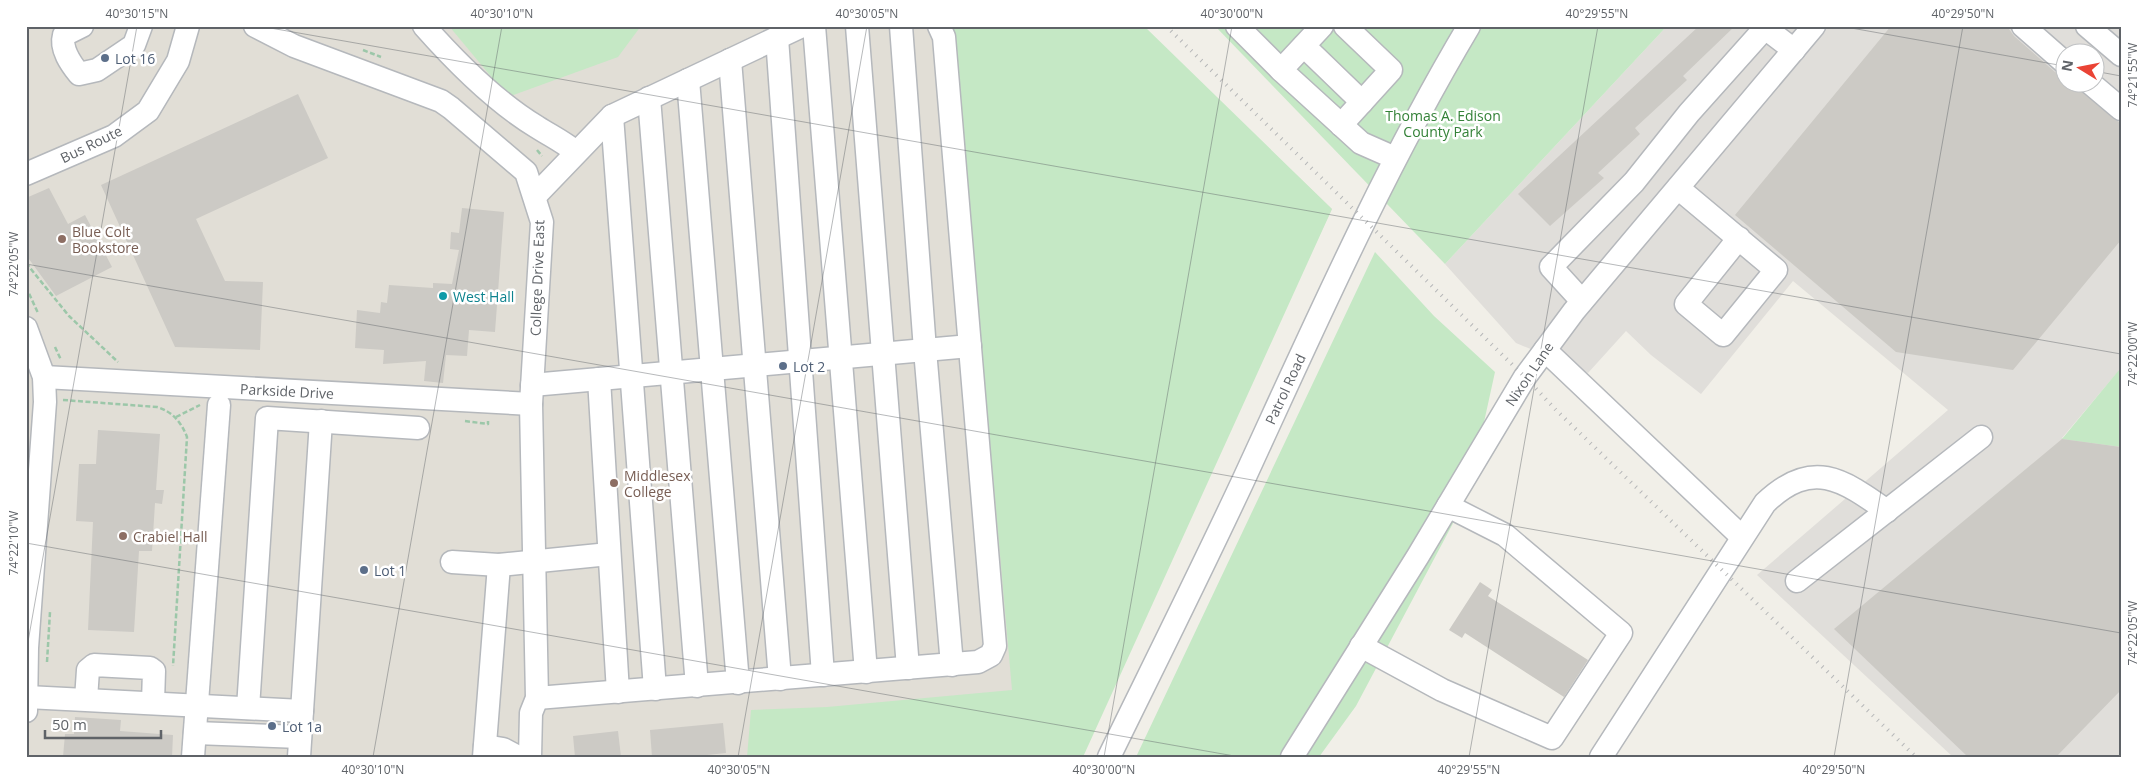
<svg xmlns="http://www.w3.org/2000/svg" width="2147" height="783" font-family="'Open Sans',sans-serif">
	<rect width="100%" height="100%" fill="#f1efe8"/>
	<path fill="#e0deda" fill-rule="evenodd" d="M1667,26H2121V368L2062,438L2121,447V757H1953L1757,575L1948,410L1793,281L1701,394L1651,355L1626,331L1588,373L1516,343L1445,264ZM2064,52H2094V82H2064Z"/>
	<path fill="#e1ded6" d="M26,26H1141L1332,209L1072,757H26Z"/>
	<g fill="#c5e8c5">
		<path d="M449,26H641L618,57L508,97Z"/>
		<path d="M953,26H1144L1332,209L1083,757H747L751,710L827,707L1012,690Z"/>
		<path d="M1215,26H1667L1445,264Z"/>
		<path d="M1375,252L1434,316L1495,372L1468,495L1356,706L1319,757H1136Z"/>
		<path d="M2121,368V447L2062,439L2119,370Z"/>
	</g>
	<g fill="#cccac5">
		<path d="M1699,26H1735L1683,76L1687,80L1635,128L1640,134L1598,173L1604,178L1550,226L1518,194Z"/>
		<path d="M1891,26H2007L2014,36L2055,72L2064,76V82H2072L2121,124V240L2013,370L1896,352L1735,215Z"/>
		<path d="M298,94L328,158L196,219L225,281L263,282L260,350L175,347L101,185Z"/>
		<path d="M49,188L68,224L85,215L112,267L56,296L26,255V198Z"/>
		<path d="M462,208L504,212L495,332L469,330L467,356L446,355L443,383L424,381L426,361L383,364L384,350L355,348L357,310L380,313L381,302L387,303L389,285L433,288V283L452,284L459,250L450,249L451,232L459,233Z"/>
		<path d="M98,430L160,434L156,490H164L162,504L155,503L152,551H139L134,632L88,630L93,522L76,521L79,464H96Z"/>
		<path d="M2062,439L2121,447V690L2056,757H1968L1834,629Z"/>
		<path d="M1480,582L1492,590L1488,596L1588,660L1564,697L1465,633L1462,638L1449,630Z"/>
		<path d="M75,717L121,720L120,731L173,735L172,757H63L65,734H74Z"/>
		<path d="M723,723L726,753L688,757H652L650,730Z"/>
		<path d="M618,731L621,757H575L573,736Z"/>
	</g>
	<g fill="none" stroke-linecap="round" stroke-linejoin="round">
		<defs>
			<g id="minor">
				<path d="M82,26L64,35C60,49 71,64 79,74L97,70L134,45L141,26"/>
				<path d="M255,26L294,46L441,101L451,108L526,172L542,222L531,404L537,698L531,713L530,757"/>
				<path d="M424,26C455,61 497,103 537,127C551,136 562,141 576,152"/>
				<path d="M814,26L866,672"/>
				<path d="M857,26L908,668"/>
				<path d="M901,26L925,350L952,665"/>
				<path d="M1237,26L1281,70"/>
				<path d="M1322,26L1281,70L1361,143L1395,158"/>
				<path d="M2023,26L2064,62"/>
				<path d="M2087,26L2121,55"/>
				<path d="M777,38L823,675"/>
				<path d="M1304,46L1362,102"/>
				<path d="M730,60L780,679"/>
				<path d="M688,80L738,683"/>
				<path d="M2089,82L2121,109"/>
				<path d="M649,98L697,686"/>
				<path d="M612,116L655,689"/>
				<path d="M1341,125L1391,70L1345,26"/>
				<path d="M26,174L114,136L148,111L178,61L188,26"/>
				<path d="M1678,188L1776,270L1723,335L1686,304L1739,238"/>
				<path d="M535,196L612,116L802,26"/>
				<path d="M1582,301L1551,267L1634,182L1689,113L1765,28L1794,50"/>
				<path d="M26,328L44,377L45,402L27,648L26,711"/>
				<path d="M1545,350L1742,537"/>
				<path d="M44,377L531,404"/>
				<path d="M599,379L618,692"/>
				<path d="M532,385L970,346"/>
				<path d="M452,562L499,565L609,554"/>
				<path d="M1797,581L1981,437"/>
				<path d="M1361,646L1442,690L1552,738L1621,633L1505,535L1448,506"/>
				<path d="M27,697L302,711"/>
				<path d="M537,698L978,662L991,655L995,646L944,37L939,26"/>
				<path d="M86,699L88,670L94,665L150,668L154,671L153,702"/>
				<path d="M248,708L267,418L418,428"/>
				<path d="M195,733L300,737"/>
				<path d="M485,746L503,749L518,757"/>
				<path d="M193,757L219,405"/>
				<path d="M299,757L321,421"/>
				<path d="M484,757L499,565"/>
				<path d="M1109,757C1154,665 1200,573 1243,481C1314,327 1382,172 1469,26"/>
				<path d="M1292,757L1418,556L1525,377L1574,311L1814,26"/>
				<path d="M1601,757L1765,503C1812,458 1842,479 1887,511"/>
			</g>
		</defs>
		<use href="#minor" stroke="#b5b8bc" stroke-width="25"/>
		<g stroke="#9cc7a9" stroke-width="2.5" stroke-dasharray="5 2.5" stroke-linecap="butt">
			<path d="M363,50L381,57"/>
			<path d="M537,150L542,156"/>
			<path d="M26,263L69,316L118,362"/>
			<path d="M26,287L38,313"/>
			<path d="M55,347L61,360"/>
			<path d="M63,400L157,407C173,412 181,422 187,437L173,666"/>
			<path d="M176,417L200,405"/>
			<path d="M465,421L488,424V421"/>
			<path d="M47,662L50,612"/>
		</g>
		<use href="#minor" stroke="#fff" stroke-width="22"/>
		<path stroke="#b6b7b8" stroke-width="4" stroke-dasharray="1 6" stroke-linecap="butt" d="M1166,26L1525,377L1556,410L1916,757"/>
	</g>
	<path fill="none" stroke="#5f6368" stroke-width="1" stroke-opacity="0.45" d="M259,26L2121,354M1840,26L2064,66M2094,71L2121,76M26,264L2121,633M26,543L1240,757M26,653L137,26M373,757L502,26M738,757L867,26M1104,757L1232,26M1469,757L1598,26M1834,757L1963,26"/>
	<g fill="#5c6f8a" stroke="#fff" stroke-width="2">
		<circle cx="105" cy="58" r="5"/>
		<circle cx="783" cy="366" r="5"/>
		<circle cx="364" cy="570" r="5"/>
		<circle cx="272" cy="726" r="5"/>
	</g>
	<g fill="#8d6e63" stroke="#fff" stroke-width="2">
		<circle cx="62" cy="239" r="5"/>
		<circle cx="614" cy="483" r="5"/>
		<circle cx="123" cy="536" r="5"/>
	</g>
	<circle fill="#0f9aa8" stroke="#fff" stroke-width="2" cx="443" cy="296" r="5"/>
	<g text-anchor="middle" dominant-baseline="central" stroke-width="5" stroke-linejoin="round" paint-order="stroke">
		<g font-size="14" fill="#4e5e75" stroke="#fff" text-anchor="start">
			<text x="115" y="58">Lot 16</text>
			<text x="793" y="366">Lot 2</text>
			<text x="374" y="570">Lot 1</text>
			<text x="282" y="726">Lot 1a</text>
		</g>
		<g font-size="14" fill="#348238" stroke="#fff">
			<text x="1443" y="115">Thomas A. Edison<tspan x="1443" dy="16">County Park</tspan></text>
		</g>
		<g font-size="14" fill="#5f6368" stroke="#fff">
			<text transform="translate(91 144) rotate(-26)">Bus Route</text>
			<text transform="translate(537 278) rotate(-88)">College Drive East</text>
			<text transform="translate(1529 374) rotate(-56)">Nixon Lane</text>
			<text transform="translate(1285 389) rotate(-65)">Patrol Road</text>
			<text transform="translate(287 391) rotate(3)">Parkside Drive</text>
		</g>
		<g font-size="14" fill="#785e54" stroke="#fff" text-anchor="start">
			<text x="72" y="231">Blue Colt<tspan x="72" dy="16">Bookstore</tspan></text>
			<text x="624" y="475">Middlesex<tspan x="624" dy="16">College</tspan></text>
			<text x="133" y="536">Crabiel Hall</text>
		</g>
		<g font-size="14" fill="#0d838f" stroke="#fff" text-anchor="start">
			<text x="453" y="296">West Hall</text>
		</g>
	</g>
	<rect width="2147" height="783" fill="none" stroke="#ffffff" stroke-width="55"/>
	<g transform="translate(2080 68) rotate(280)"><circle r="24" fill="#ffffff" stroke="#bfc1c3"/>
	<path d="M0-4L9 19L0 12L-9 19Z" fill="#ea4335"/>
	<text y="-8" font-size="14" font-weight="bold" text-anchor="middle" fill="#5f6368">N</text>
	</g>
	<path d="M45 730v8h116v-8" fill="none" stroke="#5f6368" stroke-width="2.5"/>
	<text x="52" y="730" font-size="15" fill="#5f6368" stroke="#ffffff" stroke-width="4" paint-order="stroke">50 m</text>
	<rect x="28" y="28" width="2092" height="728" fill="none" stroke="#5f6368" stroke-width="2"/>
	<g font-size="12" text-anchor="middle" fill="#5f6368">
		<text x="137" y="18">40°30'15"N</text>
		<text x="502" y="18">40°30'10"N</text>
		<text x="867" y="18">40°30'05"N</text>
		<text x="1232" y="18">40°30'00"N</text>
		<text x="1597" y="18">40°29'55"N</text>
		<text x="1963" y="18">40°29'50"N</text>
		<text transform="translate(2133 75) rotate(-90)" y="4">74°21'55"W</text>
		<text transform="translate(14 264) rotate(-90)" y="4">74°22'05"W</text>
		<text transform="translate(2133 354) rotate(-90)" y="4">74°22'00"W</text>
		<text transform="translate(14 543) rotate(-90)" y="4">74°22'10"W</text>
		<text transform="translate(2133 633) rotate(-90)" y="4">74°22'05"W</text>
		<text x="373" y="774">40°30'10"N</text>
		<text x="739" y="774">40°30'05"N</text>
		<text x="1104" y="774">40°30'00"N</text>
		<text x="1469" y="774">40°29'55"N</text>
		<text x="1834" y="774">40°29'50"N</text>
	</g>
</svg>
